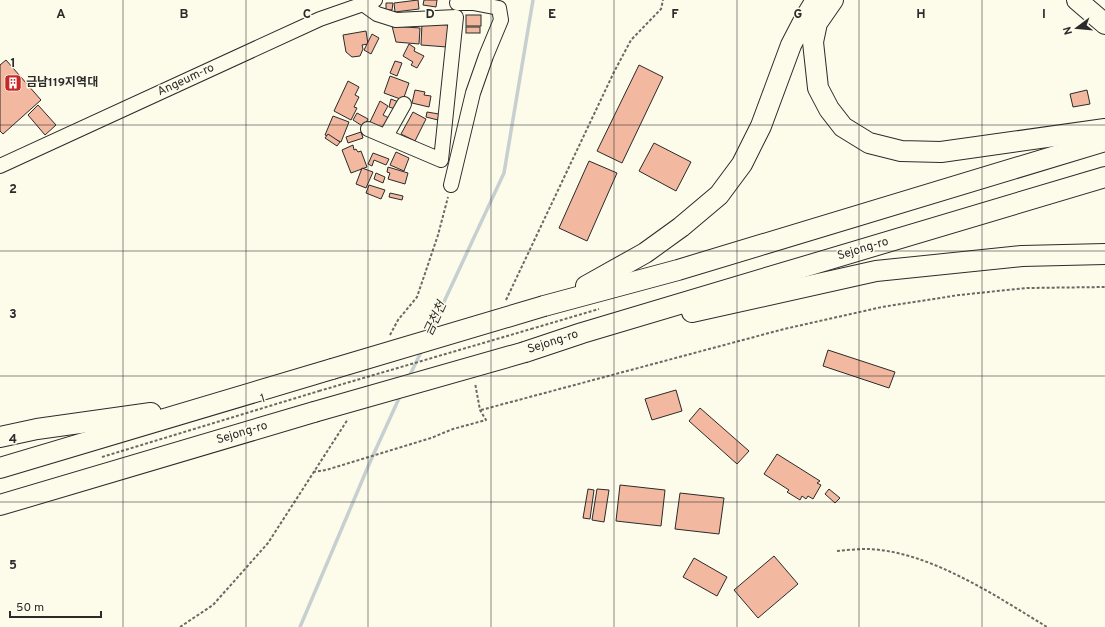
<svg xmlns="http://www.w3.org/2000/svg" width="1105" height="627" font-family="Overpass,'Noto Sans KR',sans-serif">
	<rect width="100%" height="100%" fill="#fdfbea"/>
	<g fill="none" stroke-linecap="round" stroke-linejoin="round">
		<g stroke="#c7d0d0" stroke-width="3.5">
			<path d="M430,332L504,173L533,0"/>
			<path d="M409,377L422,350"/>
			<path d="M300,627L370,462L401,394"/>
		</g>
	</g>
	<g fill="#f2b8a0" stroke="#2b2b2b">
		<path d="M418,0L419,9L395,12L394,3Z"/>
		<path d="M424,0H437L436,7L423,5Z"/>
		<path d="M386,3H393L392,10H386Z"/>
		<rect x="466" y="15" width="15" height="11"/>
		<path d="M422,23L448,25L447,47L421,45Z"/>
		<path d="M392,26L420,28L419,44L396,42Z"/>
		<rect x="466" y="27" width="14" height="6"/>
		<path d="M366,31L368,44L362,45L363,49L360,56L352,57L346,52L343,35Z"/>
		<path d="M372,34L379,38L371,54L364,50Z"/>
		<path d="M409,44L415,48L414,51L424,56L417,68L411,65L413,62L403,56Z"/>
		<path d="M6,60L41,100L3,134L0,131V65Z"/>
		<path d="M395,61L402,63L397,76L390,73Z"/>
		<path d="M639,65L663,77L622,163L597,151Z"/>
		<path d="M390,76L409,83L403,100L384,93Z"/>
		<path d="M348,81L359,87L355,95L359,97L354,107L357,108L351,120L334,111Z"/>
		<path d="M415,90L425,92L424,95L431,96L429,107L412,103Z"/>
		<path d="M1087,90L1090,104L1073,107L1070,94Z"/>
		<path d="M391,99L401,103L399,110L389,107Z"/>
		<path d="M380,101L388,106L383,115L393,120L387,131L370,122Z"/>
		<path d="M38,105L56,125L45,135L28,115Z"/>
		<path d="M413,112L426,119L415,141L401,134Z"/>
		<path d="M427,112L439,114L438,120L426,117Z"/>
		<path d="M357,113L368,119L364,127L353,120Z"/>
		<path d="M333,116L349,122L341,142L325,135Z"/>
		<path d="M361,132L363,138L348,143L346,137Z"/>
		<path d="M328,134L340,142L337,146L325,138Z"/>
		<path d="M654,143L691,162L676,191L639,171Z"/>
		<path d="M353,145L354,150L356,149L358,152L361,151L367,167L351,173L342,150Z"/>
		<path d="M396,152L409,158L404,171L390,165Z"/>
		<path d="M373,153L389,159L386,165L374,160L372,166L368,164Z"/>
		<path d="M589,161L617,173L587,241L559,228Z"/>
		<path d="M388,167L408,173L405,184L388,179L390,173L387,172Z"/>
		<path d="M362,168L373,172L366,188L356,184Z"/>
		<path d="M376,173L385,177L383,183L374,179Z"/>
		<path d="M369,185L385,190L381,199L366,193Z"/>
		<path d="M390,193L403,196L402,200L389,197Z"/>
		<path d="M828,350L895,372L889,388L823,366Z"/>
		<path d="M676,390L682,411L652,420L645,399Z"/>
		<path d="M700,408L749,451L737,464L689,421Z"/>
		<path d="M777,454L820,481L817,483L821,485L813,499L808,496L806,499L802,496L800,500L787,492L789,490L764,474Z"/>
		<path d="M620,485L665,490L661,526L616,521Z"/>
		<path d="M588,489L594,490L590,519L583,518Z"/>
		<path d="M597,489L609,490L604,522L592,520Z"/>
		<path d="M829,489L840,498L835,503L825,494Z"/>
		<path d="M680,493L724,498L719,534L675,529Z"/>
		<path d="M774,556L798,584L758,618L734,590Z"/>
		<path d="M694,558L727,577L717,596L683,577Z"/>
	</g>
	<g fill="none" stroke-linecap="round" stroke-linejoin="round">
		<defs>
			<g id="minor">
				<path d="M363,4L377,14L396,20L456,17L441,160L368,129"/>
				<path d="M386,136L404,104"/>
				<path d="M0,166L320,19L375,0"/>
				<path d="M451,185L473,93L486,56L501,20L499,8L473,3H457"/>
			</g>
			<g id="highway">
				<path d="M833,0L817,23L813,42L818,88L829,109L843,127L869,143L901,151L941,152L1105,129"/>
				<path d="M1077,0L1105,24"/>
				<path d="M586,286L645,253L681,227L719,195L742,164L761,126L791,45L805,18L816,0"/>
				<path d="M544,306L678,270L1105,141"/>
				<path d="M692,312L876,271L1022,256L1105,254"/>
				<path d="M525,352L582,333L1105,177"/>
				<path d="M0,437L37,429L151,413"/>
				<path d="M0,468L332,369"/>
				<path d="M0,505L314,412"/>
			</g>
		</defs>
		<use href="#minor" stroke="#2b2b2b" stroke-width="16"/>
		<use href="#highway" stroke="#2b2b2b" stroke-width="22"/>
		<g stroke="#6a6964" stroke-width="2" stroke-dasharray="3 2" stroke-linecap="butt">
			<path d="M506,300L614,72L631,40L661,9L663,0"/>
			<path d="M531,329L599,309"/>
			<path d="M390,335L398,320L417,297L438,235L448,197"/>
			<path d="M481,410L784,329L882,307L959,295L1027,288L1105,287"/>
			<path d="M102,457L319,391"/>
			<path d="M313,472L326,470L431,438L453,429L486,420L480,410L475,383"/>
			<path d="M837,551C847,550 858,549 868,549C929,551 996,596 1047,627"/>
			<path d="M180,627L213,605L268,543L348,419"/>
		</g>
		<use href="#minor" stroke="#fdfbea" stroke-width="14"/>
		<use href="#highway" stroke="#fdfbea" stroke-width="20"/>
		<defs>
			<g id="highway-bridge">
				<path d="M332,369L544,306"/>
				<path d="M314,412L525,352"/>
			</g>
		</defs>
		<use href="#highway-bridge" stroke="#2b2b2b" stroke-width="22" stroke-linecap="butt"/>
		<path stroke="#6a6964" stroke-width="2" stroke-dasharray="3 2" stroke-linecap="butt" d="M319,391L531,329"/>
		<use href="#highway-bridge" stroke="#fdfbea" stroke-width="20"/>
	</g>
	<path fill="none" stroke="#2b2b2b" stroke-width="1" stroke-opacity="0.55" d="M123,0V627M246,0V627M368,0V627M491,0V627M614,0V627M737,0V627M859,0V627M982,0V627M0,125H1105M0,251H1105M0,376H1105M0,502H1105"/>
	<defs>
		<symbol id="building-square" viewBox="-11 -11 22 22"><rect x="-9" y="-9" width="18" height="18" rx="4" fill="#c62828" stroke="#fdfbea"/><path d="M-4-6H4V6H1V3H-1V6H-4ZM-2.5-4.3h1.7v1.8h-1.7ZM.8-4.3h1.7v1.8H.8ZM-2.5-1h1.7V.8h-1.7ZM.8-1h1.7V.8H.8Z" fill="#fff"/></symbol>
	</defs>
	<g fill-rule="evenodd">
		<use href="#building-square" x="3" y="73" width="20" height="20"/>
	</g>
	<g text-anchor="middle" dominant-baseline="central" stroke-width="3" stroke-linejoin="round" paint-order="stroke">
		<g font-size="12" fill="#2b2b2b" stroke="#fdfbea">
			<text transform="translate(186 80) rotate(-25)">Angeum-ro</text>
			<text transform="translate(863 249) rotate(-17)">Sejong-ro</text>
			<text transform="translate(553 342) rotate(-18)">Sejong-ro</text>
			<text transform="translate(263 399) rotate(-17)">1</text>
			<text transform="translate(242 433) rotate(-17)">Sejong-ro</text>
		</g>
		<g font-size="12" font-weight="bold" fill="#2b2b2b" stroke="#fdfbea" text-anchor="start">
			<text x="26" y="83">금남119지역대</text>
		</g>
		<g font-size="13" font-style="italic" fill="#2b2b2b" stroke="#fdfbea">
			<text transform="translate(436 319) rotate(-65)">금천천</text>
		</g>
	</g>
	<g font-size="13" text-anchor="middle" font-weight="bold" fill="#2b2b2b" stroke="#fdfbea" stroke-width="3" stroke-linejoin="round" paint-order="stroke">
		<text x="61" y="18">A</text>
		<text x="184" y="18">B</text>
		<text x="307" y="18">C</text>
		<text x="430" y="18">D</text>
		<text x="552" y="18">E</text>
		<text x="675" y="18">F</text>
		<text x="798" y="18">G</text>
		<text x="921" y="18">H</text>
		<text x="1044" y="18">I</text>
		<text x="13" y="67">1</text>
		<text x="13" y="193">2</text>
		<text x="13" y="318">3</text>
		<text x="13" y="443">4</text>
		<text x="13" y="569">5</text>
	</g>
	<g transform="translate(1077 28) rotate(254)" stroke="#fdfbea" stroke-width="3" paint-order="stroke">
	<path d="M0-3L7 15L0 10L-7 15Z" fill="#2b2b2b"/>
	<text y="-6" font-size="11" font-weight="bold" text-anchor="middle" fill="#2b2b2b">N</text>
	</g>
	<path d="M10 611v6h91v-6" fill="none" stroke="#2b2b2b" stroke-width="2"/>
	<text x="16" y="611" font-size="12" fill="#2b2b2b" stroke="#fdfbea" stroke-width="3" paint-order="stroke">50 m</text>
</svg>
